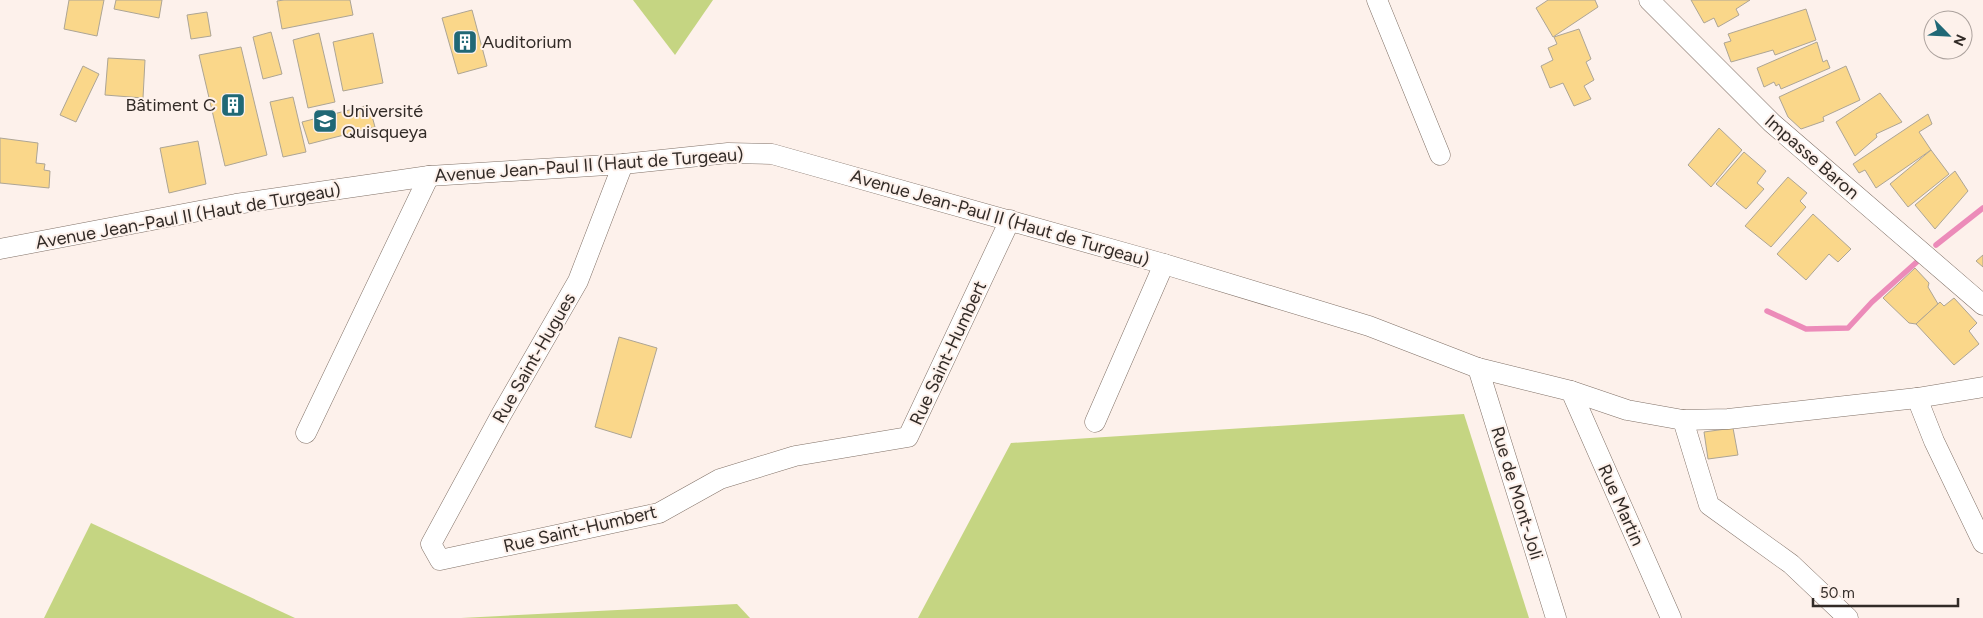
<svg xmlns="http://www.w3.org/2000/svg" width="1983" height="618" font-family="Figtree,sans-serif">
	<rect width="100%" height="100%" fill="#fdf1eb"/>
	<g fill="#c5d582">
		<path d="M633,0H713L675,55Z"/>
		<path d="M1464,414L1529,618H918L1011,443Z"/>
		<path d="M91,523L295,618H44Z"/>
		<path d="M737,604L750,618H461Z"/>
	</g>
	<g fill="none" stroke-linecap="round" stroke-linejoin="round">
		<g stroke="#ec8bb9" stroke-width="5.5">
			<path d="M1936,245L1983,208"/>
			<path d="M1767,311L1806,329L1848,328L1872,302L1919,260"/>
		</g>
	</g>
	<g fill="#fad78a" stroke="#ada595">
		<path d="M69,0H104L97,36L64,29Z"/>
		<path d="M116,0H162L159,18L114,9Z"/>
		<path d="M284,0H350L353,15L282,29L277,1Z"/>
		<path d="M1548,0H1595L1598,7L1553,37L1536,8Z"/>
		<path d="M1691,0H1750L1736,9L1739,15L1718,27L1714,18L1704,23Z"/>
		<path d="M1806,9L1816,40L1775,55L1773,50L1731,62L1724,43L1731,41L1728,34Z"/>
		<path d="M472,10L487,66L458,74L442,18Z"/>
		<path d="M207,12L211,36L191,39L187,15Z"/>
		<path d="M1579,29L1591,59L1586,62L1594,80L1584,86L1591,99L1574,106L1563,83L1550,88L1541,66L1553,60L1548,48L1557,44L1554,37Z"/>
		<path d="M271,32L282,74L263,79L253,37Z"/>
		<path d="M319,33L335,102L308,108L293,40Z"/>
		<path d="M373,33L383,83L343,91L333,42Z"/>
		<path d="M1817,42L1823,62L1827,60L1830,68L1781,89L1779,84L1776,86L1774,82L1764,87L1757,68Z"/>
		<path d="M241,47L267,155L225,166L199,55Z"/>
		<path d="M108,58L145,60L143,98L105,95Z"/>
		<path d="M83,66L99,74L76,122L60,115Z"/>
		<path d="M1846,66L1860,100L1823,117L1824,121L1801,129L1788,117L1779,97Z"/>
		<path d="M1880,93L1902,122L1876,134L1877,137L1855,156L1836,122Z"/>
		<path d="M293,97L306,152L283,157L270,102Z"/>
		<path d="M369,105L375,127L309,144L302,122Z"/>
		<path d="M1928,114L1932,124L1919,132L1931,150L1876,188L1865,170L1859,173L1853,164Z"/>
		<path d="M1719,128L1742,150L1711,187L1688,165Z"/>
		<path d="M0,138L38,143L36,163L45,164L44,170L50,171L49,188L0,183Z"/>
		<path d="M198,141L206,184L169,193L160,148Z"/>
		<path d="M1931,150L1949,174L1908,207L1890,184Z"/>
		<path d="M1744,152L1766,171L1757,183L1764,189L1746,209L1716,184Z"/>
		<path d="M1955,171L1968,191L1935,229L1915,205Z"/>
		<path d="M1788,177L1807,193L1800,201L1806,207L1771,247L1745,226Z"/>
		<path d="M1813,214L1851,249L1838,262L1829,254L1806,280L1777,254Z"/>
		<path d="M1983,255V267L1976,261Z"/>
		<path d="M1915,268L1929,283L1928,287L1938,304L1916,324L1909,323L1883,298Z"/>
		<path d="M1954,298L1977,323L1969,331L1979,344L1954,365L1916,324L1940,302L1944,306Z"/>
		<path d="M619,337L657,348L631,438L595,427Z"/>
		<path d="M1733,428L1738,455L1708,459L1704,432Z"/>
	</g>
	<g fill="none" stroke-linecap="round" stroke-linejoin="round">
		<defs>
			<g id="street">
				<path d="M1377,0L1440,155"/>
				<path d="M1649,0L1772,123L1983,305"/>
				<path d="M623,164L578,281L501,415L431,544L440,560L659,513L720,479L795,456L908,437L1010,220"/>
				<path d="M0,249L236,204L429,176L623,164L728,153L772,154L1164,264L1369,326L1478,368L1571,391L1627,410L1683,420L1728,419L1917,398L1983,387"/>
				<path d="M1478,368L1556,618"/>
				<path d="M1571,391L1671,618"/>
				<path d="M1917,398L1934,441L1983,543"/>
				<path d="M1683,420L1709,505L1791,564L1848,618"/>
				<path d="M1095,422L1164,264"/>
				<path d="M306,433L429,176"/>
			</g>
		</defs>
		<use href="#street" stroke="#817167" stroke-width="21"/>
		<use href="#street" stroke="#fff" stroke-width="20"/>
	</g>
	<defs>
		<symbol id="building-square" viewBox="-11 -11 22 22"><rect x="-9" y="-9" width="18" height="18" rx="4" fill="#206876" stroke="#fdf1eb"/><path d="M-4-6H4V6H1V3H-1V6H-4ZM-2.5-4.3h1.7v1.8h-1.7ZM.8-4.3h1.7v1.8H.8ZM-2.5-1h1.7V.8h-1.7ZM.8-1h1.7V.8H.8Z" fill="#fff"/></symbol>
		<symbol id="university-square" viewBox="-11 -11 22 22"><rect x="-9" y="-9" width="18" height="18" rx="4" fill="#206876" stroke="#fdf1eb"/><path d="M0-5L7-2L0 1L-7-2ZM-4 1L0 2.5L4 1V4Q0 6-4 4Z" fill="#fff"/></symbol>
	</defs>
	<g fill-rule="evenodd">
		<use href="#building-square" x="451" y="28" width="28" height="28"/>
		<use href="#building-square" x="219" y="91" width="28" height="28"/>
		<use href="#university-square" x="311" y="107" width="28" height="28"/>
	</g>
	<g text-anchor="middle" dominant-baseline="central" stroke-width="4" stroke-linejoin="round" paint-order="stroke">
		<g font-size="18" fill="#322b27" stroke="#fdf1eb" text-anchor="start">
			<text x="482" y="42">Auditorium</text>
			<text x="216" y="105" text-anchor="end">Bâtiment C</text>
			<text x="342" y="111">Université<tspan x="342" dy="21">Quisqueya</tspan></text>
		</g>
		<g font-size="18" fill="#322b27" stroke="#fdf1eb">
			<text transform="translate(1812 157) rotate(41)">Impasse Baron</text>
			<text transform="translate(589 165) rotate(-4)">Avenue Jean-Paul II (Haut de Turgeau)</text>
			<text transform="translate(188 216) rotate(-10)">Avenue Jean-Paul II (Haut de Turgeau)</text>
			<text transform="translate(1000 218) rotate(16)">Avenue Jean-Paul II (Haut de Turgeau)</text>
			<text transform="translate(948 353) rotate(-65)">Rue Saint-Humbert</text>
			<text transform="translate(534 358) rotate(-60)">Rue Saint-Hugues</text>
			<text transform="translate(1517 493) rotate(73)">Rue de Mont-Joli</text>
			<text transform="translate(1621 505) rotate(66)">Rue Martin</text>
			<text transform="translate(580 529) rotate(-13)">Rue Saint-Humbert</text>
		</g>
	</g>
	<g transform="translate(1948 35) rotate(114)"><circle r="24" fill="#fdf1eb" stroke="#aca29d"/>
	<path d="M0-4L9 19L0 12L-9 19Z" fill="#206876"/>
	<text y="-8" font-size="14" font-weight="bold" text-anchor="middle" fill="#322b27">N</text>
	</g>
	<path d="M1813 598v8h145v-8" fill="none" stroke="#322b27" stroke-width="2.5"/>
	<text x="1820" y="598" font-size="15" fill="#322b27" stroke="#fdf1eb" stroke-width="4" paint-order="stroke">50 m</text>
</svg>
